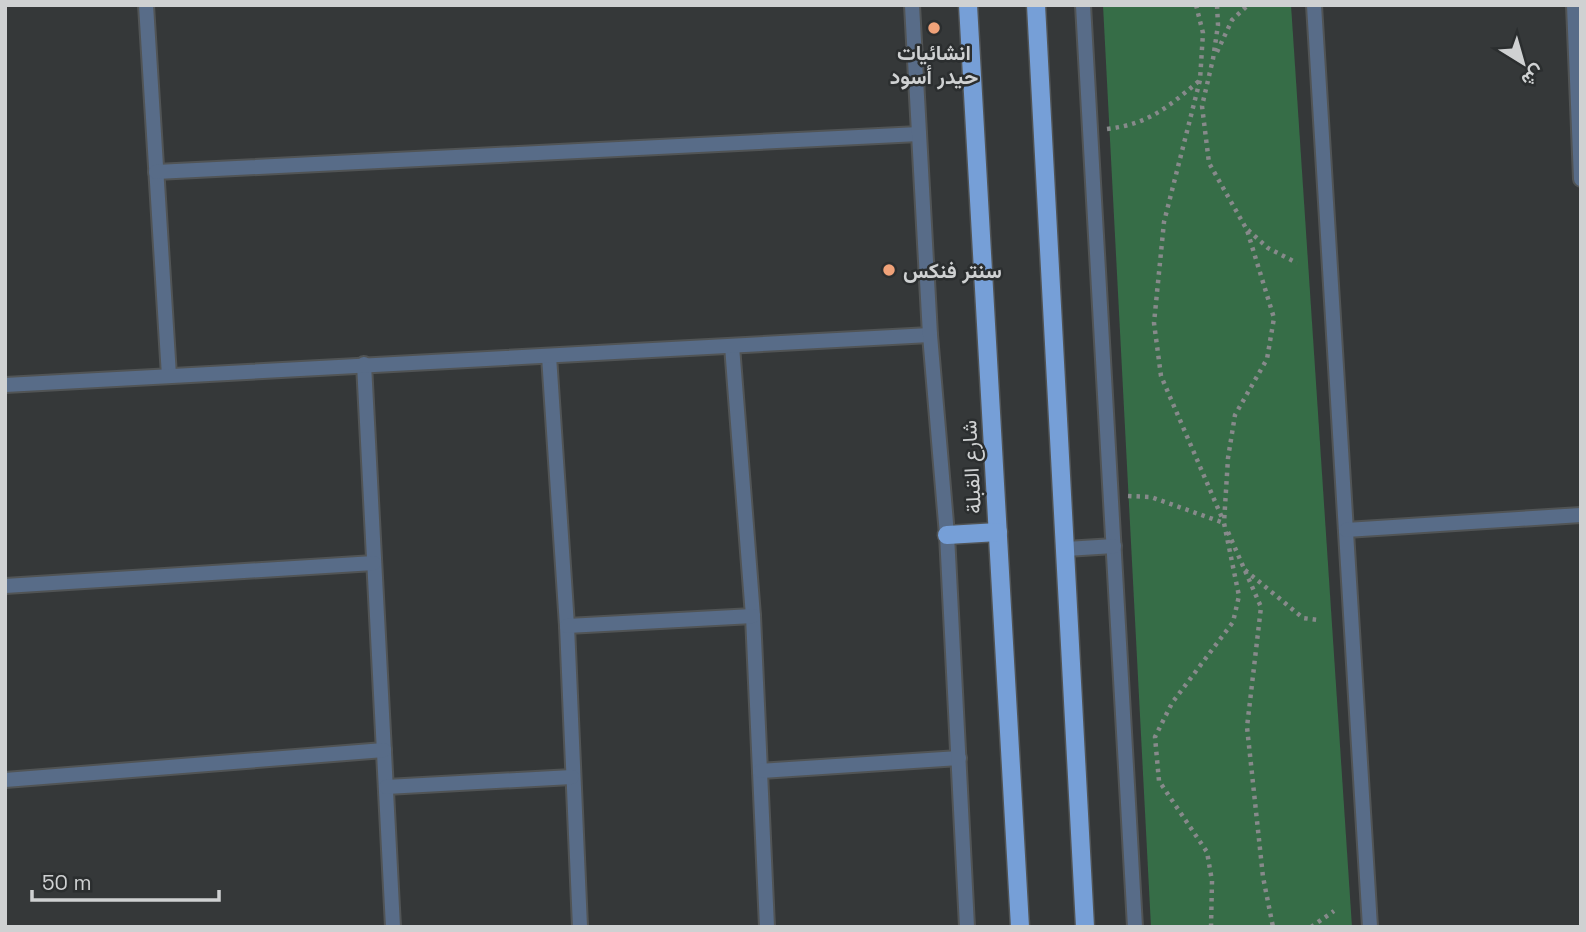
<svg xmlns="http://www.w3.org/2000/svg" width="1586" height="932" font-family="'Space Grotesk',Vazirmatn,sans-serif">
	<rect width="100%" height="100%" fill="#353839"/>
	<path fill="#366d47" d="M1103,5H1291L1352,927H1151Z"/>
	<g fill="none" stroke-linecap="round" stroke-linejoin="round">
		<defs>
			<g id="minor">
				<path d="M146,5L169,376"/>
				<path d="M1314,5L1370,927"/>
				<path d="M1574,5L1581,179"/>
				<path d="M156,172L919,134"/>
				<path d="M732,346L753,616L767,927"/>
				<path d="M549,356L567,626L580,927"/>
				<path d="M364,364L393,927"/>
				<path d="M5,385L930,335"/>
				<path d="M1346,530L1581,515"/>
				<path d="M5,586L374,563"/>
				<path d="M567,626L753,616"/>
				<path d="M760,771L959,758"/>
				<path d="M5,780L384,750"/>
				<path d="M386,787L572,777"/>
			</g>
			<g id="tertiary">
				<path d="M912,5L930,335L947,535L967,927"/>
				<path d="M1083,5L1135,927"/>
				<path d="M1066,549L1114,546"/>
			</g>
			<g id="primary">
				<path d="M968,5L1020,927"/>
				<path d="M1036,5L1085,927"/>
				<path d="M947,535L998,532"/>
			</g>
		</defs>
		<use href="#minor" stroke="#515455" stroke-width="18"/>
		<use href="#tertiary" stroke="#515455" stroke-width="18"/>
		<use href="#primary" stroke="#515455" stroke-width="21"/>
		<g stroke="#878a8b" stroke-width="4.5" stroke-dasharray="3.5 5" stroke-linecap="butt">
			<path d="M1196,5L1203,33L1200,80L1164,222L1154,323L1161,376L1223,520"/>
			<path d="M1217,52L1232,20L1248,5"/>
			<path d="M1107,129C1149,124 1168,107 1199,81"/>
			<path d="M1248,230L1268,248L1297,263"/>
			<path d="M1128,496L1151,497L1224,523"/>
			<path d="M1228,532L1261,607L1247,727L1263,877L1273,927"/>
			<path d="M1245,570L1303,618L1318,620"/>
			<path d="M1211,927L1212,881L1207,852L1159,781L1155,737L1172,703L1233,622L1239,596L1224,523L1228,458L1235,415L1267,359L1274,318L1247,230L1209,163L1202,106L1213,59L1218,25L1217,5"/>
			<path d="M1311,927L1334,911"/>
		</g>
		<use href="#minor" stroke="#586c88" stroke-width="14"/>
		<use href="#tertiary" stroke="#586c88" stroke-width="14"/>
		<use href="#primary" stroke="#769fd7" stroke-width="18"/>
	</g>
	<g fill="#f0a279" stroke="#2b2e2f" stroke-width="2.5">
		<circle cx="934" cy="28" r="7"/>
		<circle cx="889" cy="270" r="7"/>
	</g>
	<g text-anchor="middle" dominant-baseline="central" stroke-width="5" stroke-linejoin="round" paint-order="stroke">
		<g font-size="21" font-weight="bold" fill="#cfd1d2" stroke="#2b2e2f">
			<text x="934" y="52">انشائيات<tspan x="934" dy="24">حيدر أسود</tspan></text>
			<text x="903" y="270" text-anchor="start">سنتر فنكس</text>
		</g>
		<g font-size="21" fill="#cfd1d2" stroke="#2b2e2f">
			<text transform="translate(971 467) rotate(-93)">شارع القبلة</text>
		</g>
	</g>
	<rect width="1586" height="932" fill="none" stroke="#cfd1d2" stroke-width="14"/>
	<g transform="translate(1523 63) rotate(143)" stroke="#2b2e2f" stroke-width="5" paint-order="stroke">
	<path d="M0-5L12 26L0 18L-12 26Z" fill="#cfd1d2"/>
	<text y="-10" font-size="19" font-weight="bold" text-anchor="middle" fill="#cfd1d2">ش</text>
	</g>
	<path d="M32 890v10h187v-10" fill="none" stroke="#cfd1d2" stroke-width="3.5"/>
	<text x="42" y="890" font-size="21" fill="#cfd1d2" stroke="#2b2e2f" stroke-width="5" paint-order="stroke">50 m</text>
</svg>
